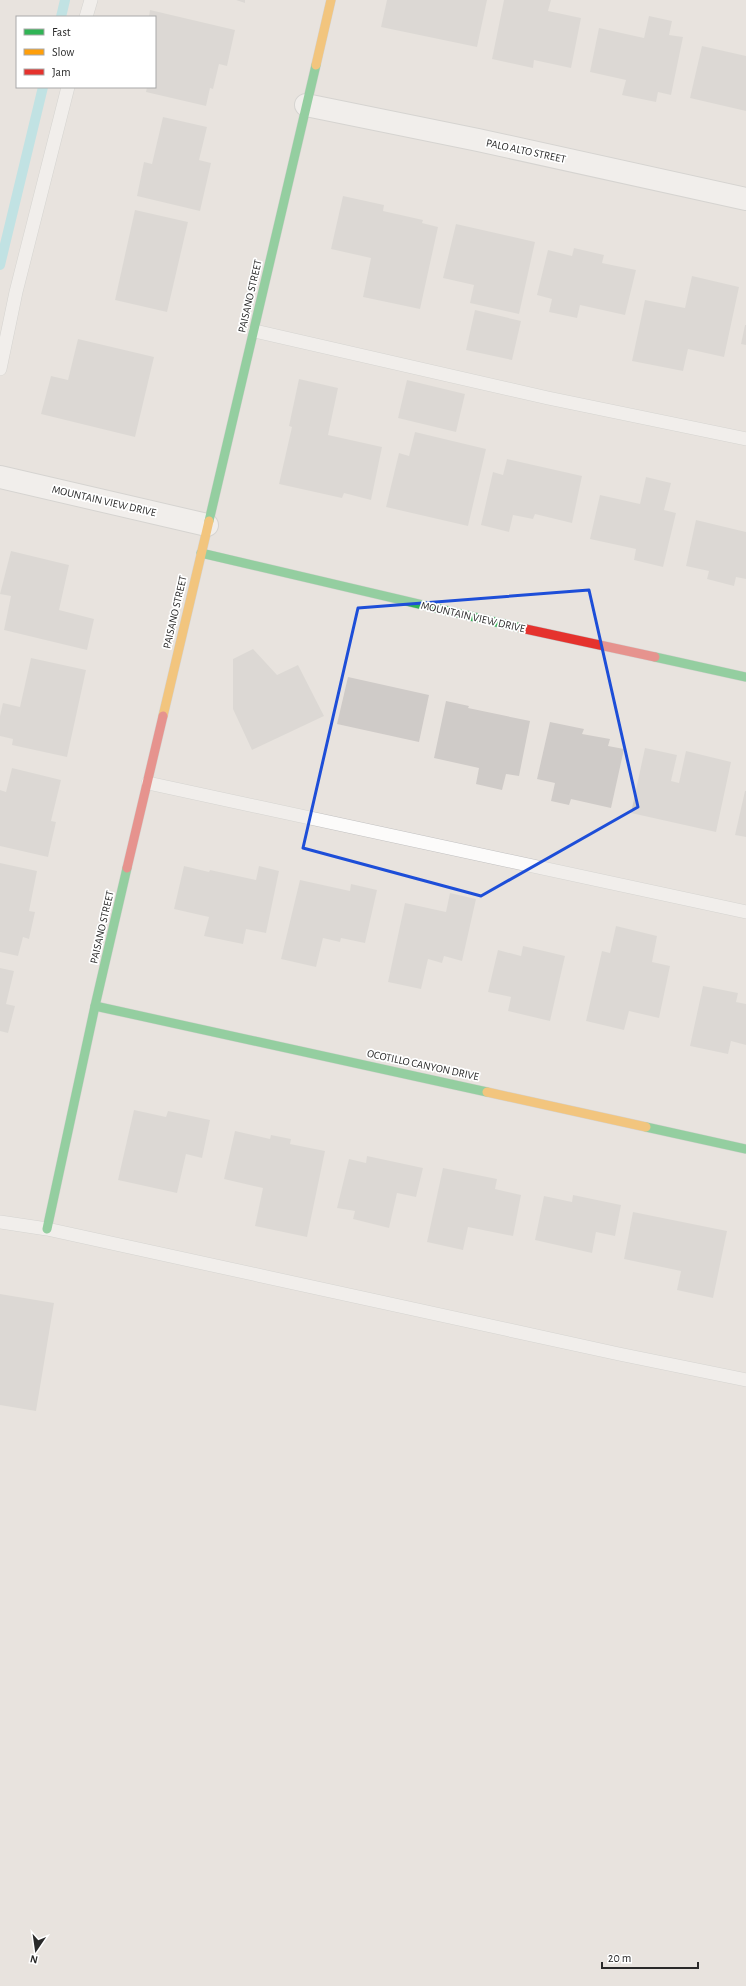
<svg xmlns="http://www.w3.org/2000/svg" width="746" height="1986" font-family="'Alegreya Sans',sans-serif">
	<rect width="100%" height="100%" fill="#e8e3de"/>
	<g fill="none" stroke-linecap="round" stroke-linejoin="round">
		<g stroke="#93dfe8" stroke-width="10">
			<path d="M61,17L65,0"/>
			<path d="M0,265L43,87"/>
		</g>
	</g>
	<g fill="#cfcbc8">
		<path d="M236,0H245V3Z"/>
		<path d="M387,0H487L477,47L381,27Z"/>
		<path d="M504,0H551L548,11L581,18L571,68L534,60L533,68L492,59Z"/>
		<path d="M150,10L235,30L227,66L219,64L213,89L210,88L206,106L146,92L147,87H155V17H149Z"/>
		<path d="M649,16L672,21L669,35L683,37L671,95L658,92L656,102L622,95L626,80L590,72L599,28L644,38Z"/>
		<path d="M702,46L746,56V111L690,98Z"/>
		<path d="M163,117L207,127L199,160L211,163L200,211L137,196L144,162L152,164Z"/>
		<path d="M343,196L384,205L383,211L423,220L422,223L438,227L420,309L363,297L371,258L331,249Z"/>
		<path d="M135,210L188,222L167,312L115,300Z"/>
		<path d="M456,224L535,242L519,314L470,303L474,285L443,278Z"/>
		<path d="M574,248L604,255L602,263L636,270L625,315L580,305L577,318L549,312L552,299L537,295L548,250L572,256Z"/>
		<path d="M692,276L739,287L724,357L688,349L683,371L632,361L645,300L685,308Z"/>
		<path d="M475,310L521,321L512,360L466,350Z"/>
		<path d="M745,325H746V345L741,344Z"/>
		<path d="M78,339L154,357L135,437L41,414L51,376L68,380Z"/>
		<path d="M299,379L338,388L328,435L382,447L371,500L344,493L342,498L279,484L292,427L289,426Z"/>
		<path d="M407,380L465,394L456,432L398,418Z"/>
		<path d="M415,432L486,449L468,526L386,507L399,453L409,456Z"/>
		<path d="M507,459L582,476L572,523L535,514L533,519L513,515L509,532L481,525L493,472L503,475Z"/>
		<path d="M646,477L671,483L664,510L676,513L663,567L634,560L636,549L590,539L600,495L640,504Z"/>
		<path d="M696,520L746,532V579L736,577L734,586L707,579L709,571L686,566Z"/>
		<path d="M11,551L69,565L59,610L94,619L87,650L4,630L11,596L0,594Z"/>
		<path d="M253,649L277,675L298,665L324,716L252,750L233,709V659Z"/>
		<path d="M31,658L86,670L67,757L12,745L13,739L0,736V716L3,703L20,707Z"/>
		<path d="M348,677L429,695L419,742L337,724Z"/>
		<path d="M446,701L469,706L468,708L530,721L519,776L506,774L502,790L476,784L479,768L434,758Z"/>
		<path d="M550,722L584,729L582,734L610,739L608,746L624,749L611,808L571,799L569,805L551,801L555,783L537,779Z"/>
		<path d="M645,748L677,755L671,781L679,783L686,751L731,762L716,832L631,813Z"/>
		<path d="M12,768L61,780L51,821L56,822L48,857L0,846V790L6,792Z"/>
		<path d="M745,791H746V837L735,835Z"/>
		<path d="M0,863L37,871L29,911L35,912L29,939L23,937L18,956L0,952Z"/>
		<path d="M184,866L209,872L210,870L256,880L259,866L279,871L266,933L246,929L243,944L204,936L209,917L174,909Z"/>
		<path d="M300,880L350,891L351,884L377,890L365,943L341,938L340,942L323,938L316,967L281,959Z"/>
		<path d="M450,893L476,899L462,961L444,956L442,963L428,959L421,989L388,982L405,903L446,912Z"/>
		<path d="M616,926L657,936L652,962L670,966L659,1018L629,1011L624,1030L586,1021L602,951L610,953Z"/>
		<path d="M523,946L565,956L550,1021L508,1011L511,997L488,992L498,950L521,956Z"/>
		<path d="M0,968L14,971L6,1004L15,1006L8,1033L0,1031Z"/>
		<path d="M703,986L738,993L736,1002L746,1004V1045L731,1041L728,1054L690,1046Z"/>
		<path d="M134,1110L166,1117L168,1111L210,1120L202,1158L186,1154L177,1193L118,1180Z"/>
		<path d="M235,1131L270,1139L271,1135L291,1139L290,1144L325,1151L307,1237L255,1226L263,1188L224,1179Z"/>
		<path d="M367,1156L423,1168L416,1197L397,1193L389,1228L353,1219L355,1211L337,1208L349,1159L366,1163Z"/>
		<path d="M443,1168L497,1179L495,1189L521,1195L513,1236L468,1227L463,1250L427,1242Z"/>
		<path d="M573,1195L621,1205L615,1236L596,1232L592,1253L535,1240L544,1196L572,1202Z"/>
		<path d="M633,1212L727,1231L713,1298L677,1290L681,1271L624,1259Z"/>
		<path d="M0,1294L54,1303L36,1411L0,1405Z"/>
	</g>
	<g fill="none" stroke-linecap="round" stroke-linejoin="round">
		<defs>
			<g id="lane">
				<path d="M86,17L91,0"/>
				<path d="M255,331L548,398L746,439"/>
				<path d="M0,369L16,292L68,87"/>
				<path d="M148,783L746,912"/>
				<path d="M0,1222L47,1229L619,1354L746,1380"/>
			</g>
			<g id="street">
				<path d="M306,105L478,140L746,199"/>
				<path d="M0,477L207,525"/>
			</g>
			<g id="fast">
				<path d="M209,521L316,65"/>
				<path d="M201,553L521,628"/>
				<path d="M655,657L746,677"/>
				<path d="M95,1006L487,1092"/>
				<path d="M646,1127L746,1149"/>
				<path d="M47,1229L95,1006L127,868"/>
			</g>
			<g id="slow">
				<path d="M316,65L331,0"/>
				<path d="M163,716L209,521"/>
				<path d="M487,1092L646,1127"/>
			</g>
			<g id="jam">
				<path d="M521,628L655,657"/>
				<path d="M127,868L163,716"/>
			</g>
		</defs>
		<use href="#lane" stroke="#c1c0c0" stroke-width="14"/>
		<use href="#street" stroke="#c1c0c0" stroke-width="24"/>
		<use href="#fast" stroke="#c1c0c0" stroke-width="10"/>
		<use href="#slow" stroke="#c1c0c0" stroke-width="10"/>
		<use href="#jam" stroke="#c1c0c0" stroke-width="10"/>
		<use href="#lane" stroke="#fcfbfa" stroke-width="13"/>
		<use href="#street" stroke="#fcfbfa" stroke-width="22"/>
		<use href="#fast" stroke="#30b455" stroke-width="9"/>
		<use href="#slow" stroke="#ff9f0a" stroke-width="9"/>
		<use href="#jam" stroke="#e5322d" stroke-width="9"/>
	</g>
	<path d="M0 0H746V1986H0ZM589,590L638,807L481,896L303,848L358,608Z" fill="#e8e3de" fill-opacity=".55" fill-rule="evenodd"/>
	<path fill="none" stroke="#1d4ed8" stroke-width="3" stroke-linejoin="round" d="M589,590L638,807L481,896L303,848L358,608Z"/>
	<g text-anchor="middle" dominant-baseline="central" stroke-width="3.5" stroke-linejoin="round" paint-order="stroke">
		<g font-size="11" fill="#292929" stroke="#fff">
			<text transform="translate(526 151) rotate(12)">PALO ALTO STREET</text>
			<text transform="translate(250 296) rotate(-77)">PAISANO STREET</text>
			<text transform="translate(104 501) rotate(13)">MOUNTAIN VIEW DRIVE</text>
			<text transform="translate(175 612) rotate(-77)">PAISANO STREET</text>
			<text transform="translate(473 617) rotate(13)">MOUNTAIN VIEW DRIVE</text>
			<text transform="translate(102 927) rotate(-77)">PAISANO STREET</text>
			<text transform="translate(423 1065) rotate(12)">OCOTILLO CANYON DRIVE</text>
		</g>
	</g>
	<rect x="16" y="16" width="140" height="72" fill="#ffffff" stroke="#a9a9a9"/>
	<rect x="24" y="29" width="20" height="6" fill="#30b455" stroke="#a9a9a9"/>
	<text x="52" y="36" font-size="12" fill="#292929">Fast</text>
	<rect x="24" y="49" width="20" height="6" fill="#ff9f0a" stroke="#a9a9a9"/>
	<text x="52" y="56" font-size="12" fill="#292929">Slow</text>
	<rect x="24" y="69" width="20" height="6" fill="#e5322d" stroke="#a9a9a9"/>
	<text x="52" y="76" font-size="12" fill="#292929">Jam</text>
	<g transform="translate(36 1950) rotate(193)" stroke="#ffffff" stroke-width="3" paint-order="stroke">
	<path d="M0-3L7 15L0 10L-7 15Z" fill="#292929"/>
	<text y="-6" font-size="11" font-weight="bold" text-anchor="middle" fill="#292929">N</text>
	</g>
	<path d="M602 1962v6h96v-6" fill="none" stroke="#292929" stroke-width="2"/>
	<text x="608" y="1962" font-size="12" fill="#292929" stroke="#ffffff" stroke-width="3" paint-order="stroke">20 m</text>
</svg>
